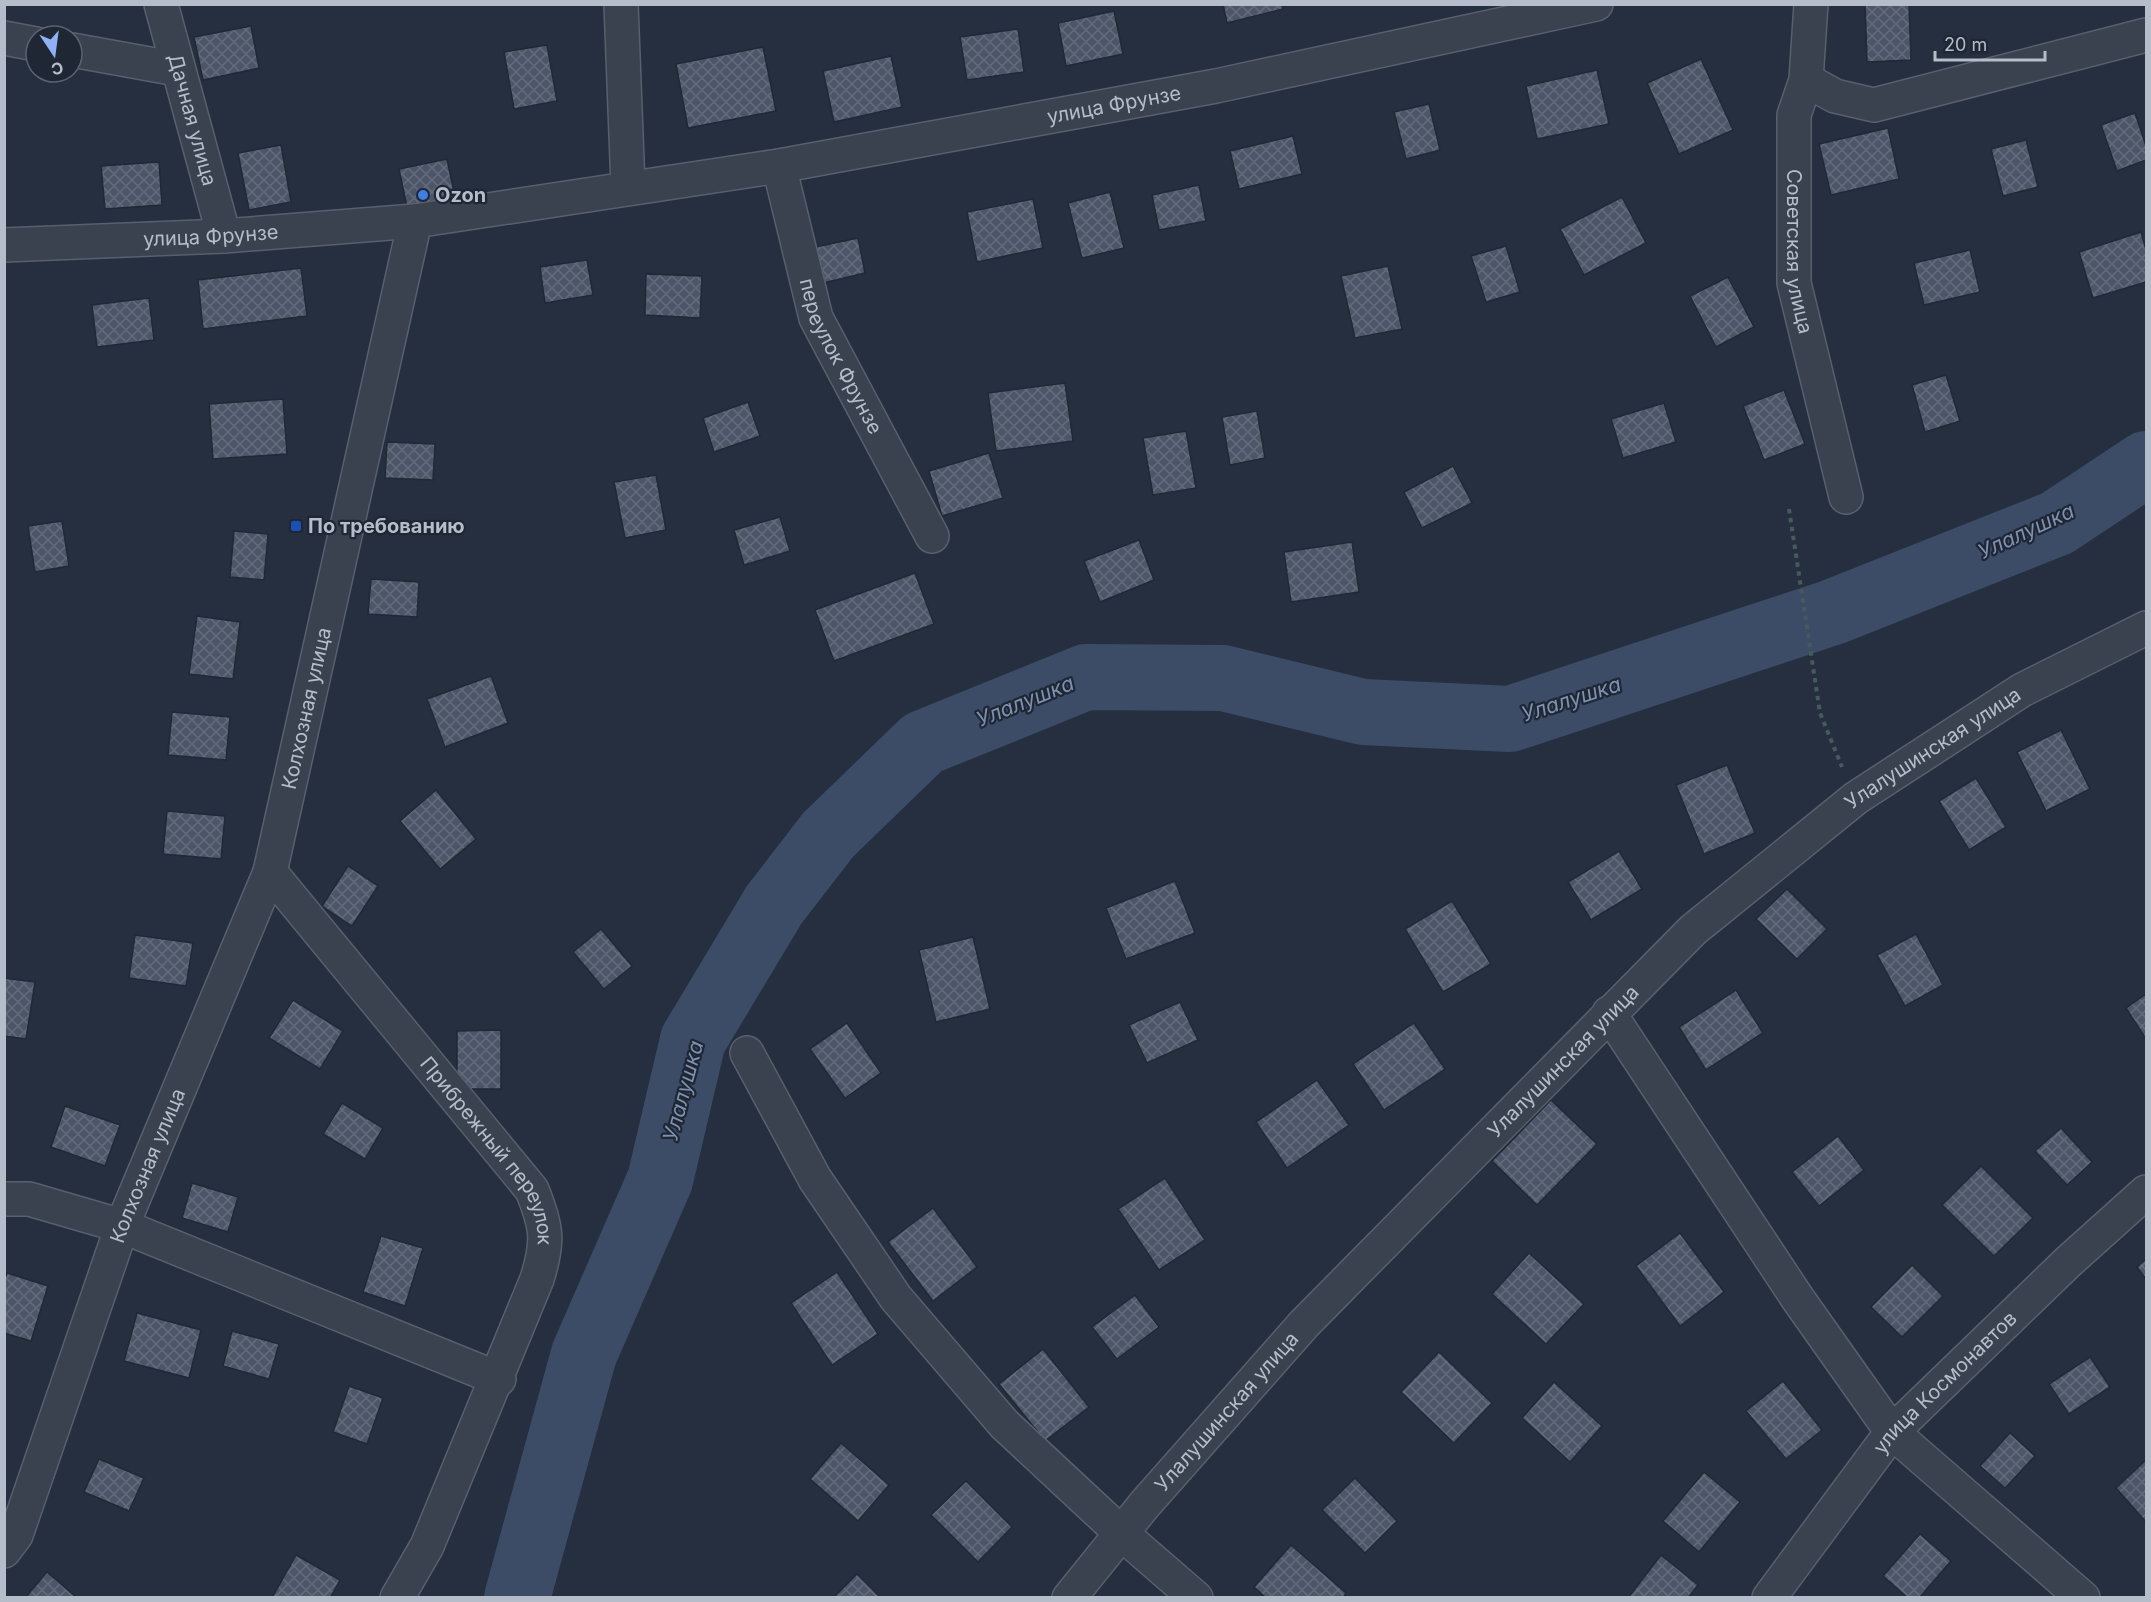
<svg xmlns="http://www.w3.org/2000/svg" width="2151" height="1602" font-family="Inter,sans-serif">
	<defs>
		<pattern id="building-cross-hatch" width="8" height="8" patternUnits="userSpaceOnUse" patternTransform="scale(1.5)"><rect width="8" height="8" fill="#4c5668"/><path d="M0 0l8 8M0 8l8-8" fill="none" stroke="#646c7c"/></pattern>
	</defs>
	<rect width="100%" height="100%" fill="#262f3f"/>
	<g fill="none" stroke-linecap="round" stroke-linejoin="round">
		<path stroke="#3c4c67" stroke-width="66" d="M517,1598L584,1354L660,1180L693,1040L774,905L828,835L923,743L1086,677L1223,678L1363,712L1510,719L1833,612L2057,523L2146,464"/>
	</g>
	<g fill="url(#building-cross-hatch)" stroke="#212836" stroke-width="1.5">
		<path d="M1223,4H1282L1283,9L1227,23Z"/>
		<path d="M1865,4H1909L1911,60L1867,62Z"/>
		<path d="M1114,11L1123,54L1066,66L1058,23Z"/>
		<path d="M251,26L259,68L203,80L194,37Z"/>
		<path d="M1018,29L1024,72L967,80L960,37Z"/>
		<path d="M547,45L557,101L514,109L504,52Z"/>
		<path d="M763,47L776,111L688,128L676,64Z"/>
		<path d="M891,56L902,107L834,122L823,71Z"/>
		<path d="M1701,59L1733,130L1679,154L1647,83Z"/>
		<path d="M1597,70L1609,124L1537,139L1526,86Z"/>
		<path d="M1429,104L1440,150L1406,159L1394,112Z"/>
		<path d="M2135,113L2146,146V160L2117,171L2101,125Z"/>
		<path d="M1888,128L1899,179L1831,195L1819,144Z"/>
		<path d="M1293,136L1302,174L1239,189L1230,151Z"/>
		<path d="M2026,140L2038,187L2003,196L1991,149Z"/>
		<path d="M281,145L291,202L249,210L238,153Z"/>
		<path d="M447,159L455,197L407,207L399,169Z"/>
		<path d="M159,162L162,205L105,209L101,166Z"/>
		<path d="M1199,185L1206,221L1159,230L1152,195Z"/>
		<path d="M1110,192L1124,248L1082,258L1068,203Z"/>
		<path d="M1622,197L1646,243L1584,275L1560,229Z"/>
		<path d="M1033,199L1043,248L977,262L967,212Z"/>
		<path d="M2141,232L2146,250V282L2093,298L2079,252Z"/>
		<path d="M858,238L865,273L819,284L811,248Z"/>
		<path d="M1506,246L1520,292L1486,302L1471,256Z"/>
		<path d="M1970,250L1980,292L1924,305L1914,263Z"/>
		<path d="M587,260L593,295L545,303L540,267Z"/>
		<path d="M1388,266L1402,329L1355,338L1341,276Z"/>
		<path d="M301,268L307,316L203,329L198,280Z"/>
		<path d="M646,274L702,276L700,318L645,315Z"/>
		<path d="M1728,277L1754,327L1716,347L1690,296Z"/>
		<path d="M149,298L154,340L97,347L92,305Z"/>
		<path d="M1946,375L1960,421L1925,432L1912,385Z"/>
		<path d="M1065,383L1073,441L996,451L988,393Z"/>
		<path d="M1784,390L1805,444L1764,460L1743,406Z"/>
		<path d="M283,399L287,454L213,459L209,404Z"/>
		<path d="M748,402L760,436L714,452L703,418Z"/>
		<path d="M1664,403L1676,442L1623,458L1611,419Z"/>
		<path d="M1257,411L1265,458L1230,465L1222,417Z"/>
		<path d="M1186,431L1196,488L1153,495L1143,438Z"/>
		<path d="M387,442L435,444L433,480L385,478Z"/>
		<path d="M989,453L1003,498L942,516L929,471Z"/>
		<path d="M1453,466L1472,503L1422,528L1404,492Z"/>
		<path d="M656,475L666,530L625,538L614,482Z"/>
		<path d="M780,517L790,551L744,565L734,530Z"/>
		<path d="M62,521L69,566L35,572L28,526Z"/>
		<path d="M234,531L268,534L264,580L230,577Z"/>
		<path d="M1139,540L1154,580L1100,602L1084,561Z"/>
		<path d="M1352,542L1359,592L1291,602L1284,552Z"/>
		<path d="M915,573L934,624L834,661L815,610Z"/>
		<path d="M371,579L419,582L417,617L368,614Z"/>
		<path d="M197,616L240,622L233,679L189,674Z"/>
		<path d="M491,676L508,723L445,747L427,699Z"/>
		<path d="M172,712L230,717L226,760L168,755Z"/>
		<path d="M2061,730L2090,789L2046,811L2017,752Z"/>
		<path d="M1727,765L1755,833L1704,854L1676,785Z"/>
		<path d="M1976,778L2006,827L1969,850L1939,801Z"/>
		<path d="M436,790L476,839L440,869L400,821Z"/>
		<path d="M167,811L225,816L221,859L163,854Z"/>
		<path d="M1619,851L1642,889L1591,920L1568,882Z"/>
		<path d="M348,866L378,886L352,926L322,906Z"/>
		<path d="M1175,881L1195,933L1126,959L1106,908Z"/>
		<path d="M1787,889L1827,929L1797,959L1756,919Z"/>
		<path d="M1452,901L1491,964L1443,992L1405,929Z"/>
		<path d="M601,929L632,966L604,989L573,952Z"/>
		<path d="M1916,934L1943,985L1905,1006L1877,955Z"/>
		<path d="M135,935L193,943L186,986L129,978Z"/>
		<path d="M973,937L990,1009L936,1022L919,950Z"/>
		<path d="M4,978L35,982L26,1039L4,1036Z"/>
		<path d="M1736,990L1763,1033L1706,1070L1679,1027Z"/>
		<path d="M2146,994V1039L2126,1008Z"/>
		<path d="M293,1000L343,1031L320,1069L269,1038Z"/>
		<path d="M1180,1002L1198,1040L1147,1063L1129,1025Z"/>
		<path d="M847,1023L881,1073L845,1098L810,1049Z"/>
		<path d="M1414,1023L1445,1069L1384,1110L1353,1064Z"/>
		<path d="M501,1030V1089H457V1031Z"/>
		<path d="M1317,1080L1349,1125L1287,1168L1256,1122Z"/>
		<path d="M1551,1100L1597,1144L1537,1205L1492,1161Z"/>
		<path d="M342,1103L383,1128L365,1159L323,1134Z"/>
		<path d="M65,1106L120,1125L105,1166L51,1147Z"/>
		<path d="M2061,1128L2092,1162L2067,1185L2035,1151Z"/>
		<path d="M1838,1136L1864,1170L1819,1206L1792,1172Z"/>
		<path d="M1981,1166L2033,1218L1994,1256L1942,1205Z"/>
		<path d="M1165,1178L1205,1240L1159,1270L1118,1209Z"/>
		<path d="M192,1183L238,1197L228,1232L182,1218Z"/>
		<path d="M933,1208L977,1267L933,1301L888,1242Z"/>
		<path d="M1680,1233L1724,1292L1680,1326L1636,1266Z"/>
		<path d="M381,1236L423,1248L405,1306L363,1292Z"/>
		<path d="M1529,1253L1584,1304L1546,1344L1492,1294Z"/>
		<path d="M2146,1259V1279L2137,1267Z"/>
		<path d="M1912,1265L1943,1296L1902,1337L1871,1307Z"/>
		<path d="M837,1272L878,1334L832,1365L791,1303Z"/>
		<path d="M7,1273L48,1286L31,1341L4,1333V1281Z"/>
		<path d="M1135,1295L1159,1327L1117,1359L1092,1327Z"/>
		<path d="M137,1313L201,1330L189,1378L124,1361Z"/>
		<path d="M232,1331L279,1344L269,1379L223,1366Z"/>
		<path d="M1043,1349L1089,1407L1045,1441L999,1384Z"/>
		<path d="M1439,1352L1492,1403L1454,1443L1401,1392Z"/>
		<path d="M2090,1357L2110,1387L2069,1414L2049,1384Z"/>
		<path d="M1783,1381L1822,1430L1786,1459L1746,1411Z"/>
		<path d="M1554,1382L1602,1426L1570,1462L1522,1418Z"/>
		<path d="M349,1386L383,1398L367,1444L333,1432Z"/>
		<path d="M2010,1433L2035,1456L2005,1488L1980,1466Z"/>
		<path d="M841,1443L889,1485L858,1521L810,1479Z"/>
		<path d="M99,1459L144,1478L129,1511L84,1492Z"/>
		<path d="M2146,1460V1522L2116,1488Z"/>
		<path d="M1704,1472L1740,1502L1699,1552L1663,1521Z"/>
		<path d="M1355,1478L1397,1521L1365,1553L1322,1510Z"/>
		<path d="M966,1481L1012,1527L978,1562L931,1515Z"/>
		<path d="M1920,1534L1951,1561L1919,1598H1908L1883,1576Z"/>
		<path d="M1291,1545L1346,1593L1343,1598H1266L1254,1587Z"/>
		<path d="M296,1555L340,1580L330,1598H272Z"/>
		<path d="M1661,1555L1698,1585L1688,1598H1628Z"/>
		<path d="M47,1572L77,1598H25Z"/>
		<path d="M857,1574L881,1598H833Z"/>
	</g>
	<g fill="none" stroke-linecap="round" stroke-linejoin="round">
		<defs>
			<g id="minor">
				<path id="s1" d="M161,4L224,236"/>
				<path d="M621,4L628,187"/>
				<path id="s2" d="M1811,4L1806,80L1794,115V283L1846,497"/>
				<path d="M4,38L36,44"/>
				<path d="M72,50L177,69"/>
				<path d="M1806,80L1835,96L1874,105L2146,35"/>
				<path id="s3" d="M779,166L816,318L932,536"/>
				<path id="s4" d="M4,245L224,236L415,221"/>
				<path id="s5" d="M270,872L532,1190C547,1227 549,1241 537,1279L427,1546L397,1598"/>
				<path d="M1609,1013L1798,1299L1892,1432L2083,1598"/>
				<path d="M747,1053L815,1179L896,1298L1004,1424L1121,1533L1196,1598"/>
				<path d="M4,1199H29L122,1226L499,1379"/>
				<path id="s6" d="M4,1551L16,1535L122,1226L270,872L415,221L779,166L1216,86L1596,4"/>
				<path id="s7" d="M1069,1598L1145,1504L1304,1324L1693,930L1856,798L2022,690L2146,628"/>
				<path id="s8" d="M1769,1598L1892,1432L2068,1262L2146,1192"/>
			</g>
		</defs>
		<use href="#minor" stroke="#585f6d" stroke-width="36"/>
		<path stroke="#46595d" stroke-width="4" stroke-dasharray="4.5 4.5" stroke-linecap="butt" d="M1789,509L1820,713L1842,767"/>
		<use href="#minor" stroke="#3a414f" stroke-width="33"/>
	</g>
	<circle fill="#3f7fe0" stroke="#1f2634" stroke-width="2" cx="423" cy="195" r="6"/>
	<rect fill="#1a4fb4" stroke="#1f2634" stroke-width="2" x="290" y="520" width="12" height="12" rx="3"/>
	<g text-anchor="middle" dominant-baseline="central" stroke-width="4.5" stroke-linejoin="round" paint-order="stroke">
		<g font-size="20" fill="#b6bdca" stroke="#1f2634">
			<text stroke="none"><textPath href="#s6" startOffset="2106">улица Фрунзе</textPath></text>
			<text stroke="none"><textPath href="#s1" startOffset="120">Дачная улица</textPath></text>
			<text stroke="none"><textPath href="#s4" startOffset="207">улица Фрунзе</textPath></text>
			<text stroke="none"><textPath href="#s2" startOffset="250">Советская улица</textPath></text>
			<text stroke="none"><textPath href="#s3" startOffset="201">переулок Фрунзе</textPath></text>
			<text stroke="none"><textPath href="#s6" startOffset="898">Колхозная улица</textPath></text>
			<text stroke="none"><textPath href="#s7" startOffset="1216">Улалушинская улица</textPath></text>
			<text stroke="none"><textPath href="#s7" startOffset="730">Улалушинская улица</textPath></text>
			<text stroke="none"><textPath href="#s5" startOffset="356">Прибрежный переулок</textPath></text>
			<text stroke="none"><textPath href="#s6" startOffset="412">Колхозная улица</textPath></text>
			<text stroke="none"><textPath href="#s8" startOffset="279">улица Космонавтов</textPath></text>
			<text stroke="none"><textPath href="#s7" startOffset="244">Улалушинская улица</textPath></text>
		</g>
		<g font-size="20" font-weight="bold" fill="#b6bdca" stroke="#1f2634" text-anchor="start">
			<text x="435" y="195">Ozon</text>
			<text x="308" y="526">По требованию</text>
		</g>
		<g font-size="21" font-style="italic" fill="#7f91b0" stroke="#1f2634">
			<text transform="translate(2026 531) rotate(-25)">Улалушка</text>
			<text transform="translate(1571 699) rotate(-18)">Улалушка</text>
			<text transform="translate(1025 701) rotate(-22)">Улалушка</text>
			<text transform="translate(683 1091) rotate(-75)">Улалушка</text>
		</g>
	</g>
	<rect width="2151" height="1602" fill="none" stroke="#b6bdca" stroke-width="12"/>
	<g transform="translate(54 54) rotate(167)"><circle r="28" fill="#1f2634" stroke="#5b6270" stroke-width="1.5"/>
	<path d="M0-4.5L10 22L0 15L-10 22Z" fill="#90b2f5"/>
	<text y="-9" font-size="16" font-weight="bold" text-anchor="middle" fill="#b6bdca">С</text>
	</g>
	<path d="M1935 51v9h110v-9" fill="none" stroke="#b6bdca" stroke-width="3"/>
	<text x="1944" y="51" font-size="18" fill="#b6bdca" stroke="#1f2634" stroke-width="4.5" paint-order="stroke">20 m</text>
</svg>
